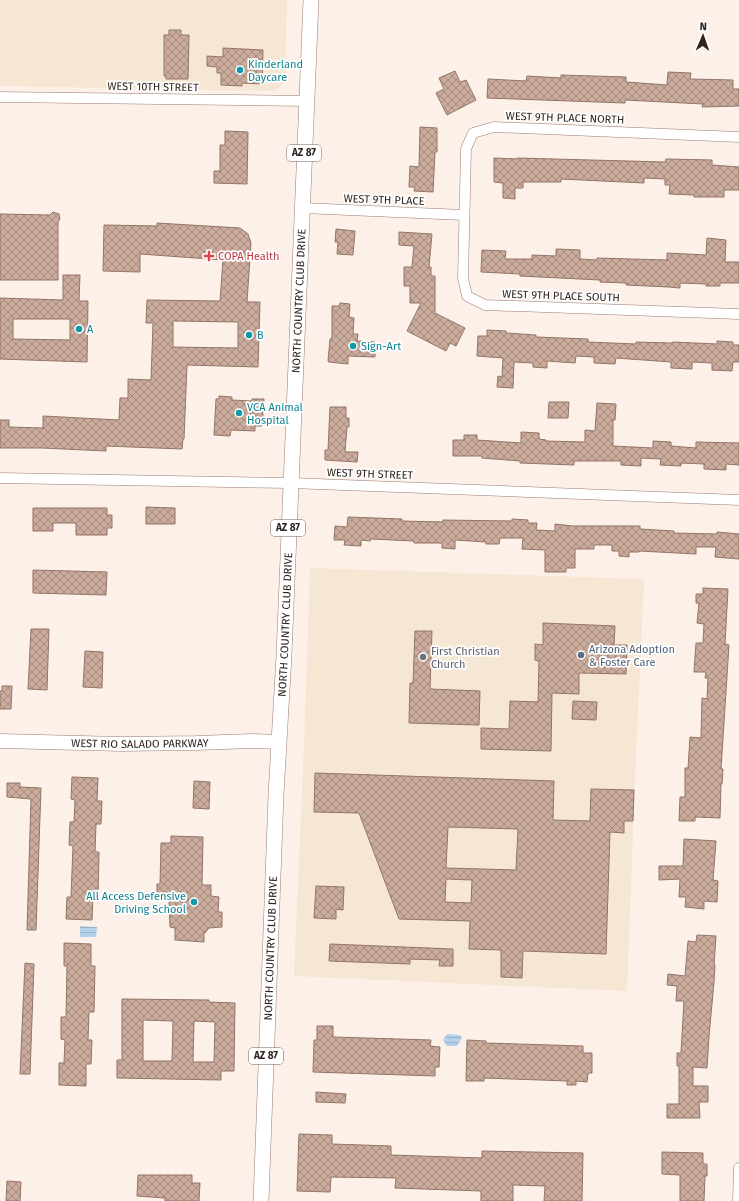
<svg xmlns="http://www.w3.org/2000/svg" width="739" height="1201" font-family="'Fira Sans',sans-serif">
	<defs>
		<pattern id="water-rules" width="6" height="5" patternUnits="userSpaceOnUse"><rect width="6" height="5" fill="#b3d1eb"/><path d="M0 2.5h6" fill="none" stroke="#9ab3c9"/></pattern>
		<pattern id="building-cross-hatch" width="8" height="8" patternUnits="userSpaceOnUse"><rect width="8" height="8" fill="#cbab9c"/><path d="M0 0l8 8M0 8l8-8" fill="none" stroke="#a58b7f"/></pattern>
	</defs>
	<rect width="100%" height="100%" fill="#fdf0e9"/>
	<g fill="#f5e7d3">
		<path d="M0,0H287L285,79L279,88L272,91L0,86Z"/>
		<path d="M310,568L644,579L636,757L627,991L294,976L304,746Z"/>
	</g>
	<g fill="url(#water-rules)">
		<path d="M80,926L97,927L96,937H80Z"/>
		<path d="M447,1034L460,1035L462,1038L457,1046H447L443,1040Z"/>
	</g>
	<g fill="url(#building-cross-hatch)" stroke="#927566" fill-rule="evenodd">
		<path d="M169,30H181V35H189L188,79H166V76H164V35H169Z"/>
		<path d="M223,48L263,50L262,84L242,83V86L221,85V73H217V67L207,66V56L223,57Z"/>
		<path d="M455,71L460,82L466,80L476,100L447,115L436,93L444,89L439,78Z"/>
		<path d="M668,72L691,73L690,79L733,80V89H739V106L702,107L703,104L625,100V103L487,98L488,79L526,81L527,76L561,78V75L626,77V82L667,85Z"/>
		<path d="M420,127L437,128V152H435L433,192L414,191L415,187H409L410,166L419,167Z"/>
		<path d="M225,131L248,132L247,184L214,183V171H220V145H225Z"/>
		<path d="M494,158L517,159V158L665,162L666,159L712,160V165L739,167V190H724V197H694V195L669,194L670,185H665V179L644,178V183L561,179V182H523V188H515V199L503,198V183L494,182Z"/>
		<path d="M53,212L59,214L60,219L58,222V280H0V214L50,215Z"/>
		<path d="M157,223L240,228L248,234L251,243L247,302H260L258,367L187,365L184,439H183L182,449L106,446V451L42,448H0V420H9V427L43,428V416L119,420L120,398H128V379L151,380L153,323H146L147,300L220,301L223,260L140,254V272L103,271L104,225L157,226ZM173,321L238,322V348L173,347Z"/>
		<path d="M336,229L355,231L353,255L337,254L338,242H335Z"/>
		<path d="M399,232L432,234L429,267H431V276H435V313L465,328L456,346L450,343L446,351L407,331L421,303H410V286H404V267H412L414,246L399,245Z"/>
		<path d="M707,238L726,240L725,262H739V283H720V286H706V284L680,283V288L669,287L626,285V283L600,282V280L520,276V274L481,272L482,250L506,251L505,259H532V255L556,256V249L580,250V259L597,260V258L667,260V253L706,255Z"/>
		<path d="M63,275H80L79,301H88L87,362L0,359V298L63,300ZM13,319H70V340L13,339Z"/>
		<path d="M340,303L350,304L349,317L354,318L353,334H358L357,341L375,342V357L348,356V364L329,362L328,361L330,339L332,338V306H339Z"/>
		<path d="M487,330L506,331V333L536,335V337L588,339V342L636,344V342L672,343L673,342L717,344V341L733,342V345H739V362H733L732,371L712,370V363L692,362V369L671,368V362L616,358L615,364L594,363V357L576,356L575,363L547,361V368L533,367V363L514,362L513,388L497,387L498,376L502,377L503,358L477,356L478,336H487Z"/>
		<path d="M219,396L232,397V400L252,401V399H264L262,426H255V431L231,430L230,436L214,435L216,399H219Z"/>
		<path d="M549,402H569L568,418H548Z"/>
		<path d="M597,403L616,404L615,420H613V446L653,448V441L671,442V446L696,448V442L739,443V465L726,464V470L704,469V464L681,463V466L660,465L661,459L641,458V466L621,465V461H574V465L520,463V461L482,458V456H453V440H464V435H477V440L521,443V432L539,433V439L546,440V441L585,442V430L595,431Z"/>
		<path d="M330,407H346V418H349V427H347L345,452H358L357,462L325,460V450H328Z"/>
		<path d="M146,507L175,508V524H146Z"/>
		<path d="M33,508H107V515H112V528H107V535H76V523H53V531H33Z"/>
		<path d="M348,517L402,519V521L443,522V520L512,521V519L528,520V523H537L536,530L555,531V524L573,526H640V529L674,531V533L717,534V532L739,534V559L715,557L716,547H696V554L639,551V552H629V557L619,556V551H612V545H594V549H575V568H566V572H545V550L522,549L523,538H500L499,544H486V542L455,540V549L442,548V543H414V541L371,539L370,541L361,540V546L344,545L345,540H334L335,526L347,527Z"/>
		<path d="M33,570L107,572L106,595L33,593Z"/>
		<path d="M703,588L728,589L725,644L729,645L721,769H723L722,784H721L720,818L695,817V821H679L680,797H685V768H688L690,737L701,738L702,698L707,699L708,678H705L706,672H694L696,643H703L704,624L697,623L699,603H696V594H703Z"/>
		<path d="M543,623L615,626L614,645H627L626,674L579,673V694L552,693L551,751L481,749V728L509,729L510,701L538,702L539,661L535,660V644L543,645Z"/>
		<path d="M31,629H49L47,690L28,689Z"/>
		<path d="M415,631H432L430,689L480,691L479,725L409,723L410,683H413Z"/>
		<path d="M85,651L103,652L102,688L83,687Z"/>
		<path d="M2,686H12L11,709H0V691H2Z"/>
		<path d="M573,701L597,702L596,720L572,719Z"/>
		<path d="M315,773L554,781L553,820L590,821L591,789L634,790L633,821H624V833L610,832L606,954L523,951L522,978L501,977V950L469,949L470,921L399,919L359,813L314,812ZM448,827L518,829L516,870L446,868ZM446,879L472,880L471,903L445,902Z"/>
		<path d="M72,777L98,778L97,801H102L101,824H96L95,852H99L98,898L93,897L92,920L66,919L67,897H71L73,846L69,845L70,822H74L75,800L71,799Z"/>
		<path d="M194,781L210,782L209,809L193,808Z"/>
		<path d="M7,783H20V787L41,788L36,930H27L31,799L7,797Z"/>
		<path d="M171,836L203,837L202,885H211V896L219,897L218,912H222V927L209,928L204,934V942L175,940V928L170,927L169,900H157V884H160L161,843H171Z"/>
		<path d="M684,839L716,841L713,880L718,881L717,902L704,901V909L685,907L686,897H679L680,879L659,880V866H683Z"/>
		<path d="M316,886L344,887L343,910L336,909V919L314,918Z"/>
		<path d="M697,935L716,936L714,965H715L714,982L709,1036L707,1068L693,1067V1086H708V1102H699L700,1118H667V1104H679V1066H677V1053H681L684,1001H676L677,986L667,985L668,974L685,976L688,941L696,942Z"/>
		<path d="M64,943L91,944V966H95L94,1012H89L88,1040H92L91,1064H86V1086L59,1085V1063H64L65,1040L61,1039V1017H66L67,966H64Z"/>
		<path d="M330,944L453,949V966H439L440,960L410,959V964L329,961Z"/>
		<path d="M25,963L34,964L30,1074H20Z"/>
		<path d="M122,999L209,1000V1002L235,1003L234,1071H221V1080L117,1078V1060H122ZM143,1020L173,1021L172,1061H143ZM194,1021L215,1022L214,1062H193Z"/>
		<path d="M317,1026H333V1037L431,1040L430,1046L440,1047L439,1067H435V1076L313,1072L314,1040H317Z"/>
		<path d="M467,1040L486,1041V1043L583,1046V1053H592V1073H588L587,1082L576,1081V1085H567V1081L484,1078V1081H466Z"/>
		<path d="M316,1092L346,1094L345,1103L316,1102Z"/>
		<path d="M299,1134L332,1135V1144L391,1146V1155L482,1158V1151L583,1153L582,1201H544L545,1186L513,1185V1201H481V1191L395,1188L396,1178L331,1177L330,1192L297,1191Z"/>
		<path d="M662,1152L703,1153V1164H707V1176H705L704,1201H680V1175L662,1174Z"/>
		<path d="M138,1175H192V1183H200L199,1201H165V1198L137,1196Z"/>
		<path d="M7,1181L21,1182L20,1201H6Z"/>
	</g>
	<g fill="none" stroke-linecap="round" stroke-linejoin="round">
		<defs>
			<g id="street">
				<path d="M0,97L306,101"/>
				<path d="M739,137L494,127L473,133L466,149L463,278L467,296L485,305L739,314"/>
				<path d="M302,208L464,215"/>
				<path d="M0,478L290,483L739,500"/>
				<path d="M738,1201L739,1168"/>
			</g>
			<g id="secondary">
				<path id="s1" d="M0,741L122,744L196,743L252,741L279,742"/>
			</g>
			<g id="primary">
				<path id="s2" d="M261,1201L276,795L284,655L311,0"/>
			</g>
		</defs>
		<use href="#street" stroke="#9a7d6f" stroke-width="11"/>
		<use href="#secondary" stroke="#9a7d6f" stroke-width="15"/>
		<use href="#primary" stroke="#9a7d6f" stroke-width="16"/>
		<use href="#street" stroke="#fff" stroke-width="10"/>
		<use href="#secondary" stroke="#fff" stroke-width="14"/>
		<use href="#primary" stroke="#fff" stroke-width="15"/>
	</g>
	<g fill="#0f9aa8" stroke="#fff" stroke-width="1.5">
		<circle cx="240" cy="70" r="4"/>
		<circle cx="79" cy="329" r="4"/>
		<circle cx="249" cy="335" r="4"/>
		<circle cx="353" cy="346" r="4"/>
		<circle cx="239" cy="413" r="4"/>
		<circle cx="194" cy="902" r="4"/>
	</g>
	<path fill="#e0444e" stroke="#fff" stroke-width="1.5" d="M207 250h4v4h4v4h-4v4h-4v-4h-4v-4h4z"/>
	<circle fill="#5c6f8a" stroke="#fff" stroke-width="1.5" cx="581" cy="655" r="4"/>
	<circle fill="#6b7280" stroke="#fff" stroke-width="1.5" cx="423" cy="657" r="4"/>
	<g text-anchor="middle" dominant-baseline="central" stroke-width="3.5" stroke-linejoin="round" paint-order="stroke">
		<g fill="#fff" stroke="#6d6561" stroke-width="1">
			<rect x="287" y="145" width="34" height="16" rx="3"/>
			<rect x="271" y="520" width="34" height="16" rx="3"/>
			<rect x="249" y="1048" width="34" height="16" rx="3"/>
		</g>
		<g font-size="10" font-weight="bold" fill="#2f231d">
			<text x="304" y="153">AZ 87</text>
			<text x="288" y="528">AZ 87</text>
			<text x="266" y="1056">AZ 87</text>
		</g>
		<g font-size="11" fill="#0d838f" stroke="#fff" text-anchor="start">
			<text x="248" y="64">Kinderland<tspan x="248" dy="13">Daycare</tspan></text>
			<text x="87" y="329">A</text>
			<text x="257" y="335">B</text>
			<text x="361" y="346">Sign-Art</text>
			<text x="247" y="407">VCA Animal<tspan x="247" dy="13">Hospital</tspan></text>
			<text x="186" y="896" text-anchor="end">All Access Defensive<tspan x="186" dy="13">Driving School</tspan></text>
		</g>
		<g font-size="11" fill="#2f231d" stroke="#fff">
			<text transform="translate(153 87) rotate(1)">WEST 10TH STREET</text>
			<text transform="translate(565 118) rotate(2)">WEST 9TH PLACE NORTH</text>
			<text transform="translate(384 200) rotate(2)">WEST 9TH PLACE</text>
			<text transform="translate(561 296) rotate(2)">WEST 9TH PLACE SOUTH</text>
			<text stroke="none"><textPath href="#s2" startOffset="901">NORTH COUNTRY CLUB DRIVE</textPath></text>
			<text transform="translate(370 474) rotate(2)">WEST 9TH STREET</text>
			<text stroke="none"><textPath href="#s2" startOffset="577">NORTH COUNTRY CLUB DRIVE</textPath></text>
			<text stroke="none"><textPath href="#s1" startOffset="140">WEST RIO SALADO PARKWAY</textPath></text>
			<text stroke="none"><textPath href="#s2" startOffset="253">NORTH COUNTRY CLUB DRIVE</textPath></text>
		</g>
		<g font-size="11" fill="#be3a42" stroke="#fff" text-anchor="start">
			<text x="218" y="256">COPA Health</text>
		</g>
		<g font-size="11" fill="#4e5e75" stroke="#fff" text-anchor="start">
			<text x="589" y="649">Arizona Adoption<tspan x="589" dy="13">&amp; Foster Care</tspan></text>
		</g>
		<g font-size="11" fill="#5b616d" stroke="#fff" text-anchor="start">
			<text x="431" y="651">First Christian<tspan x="431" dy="13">Church</tspan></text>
		</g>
	</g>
	<g transform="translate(703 36) rotate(2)" stroke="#ffffff" stroke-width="3" paint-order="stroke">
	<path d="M0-3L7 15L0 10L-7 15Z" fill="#2f231d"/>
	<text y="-6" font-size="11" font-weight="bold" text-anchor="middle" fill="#2f231d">N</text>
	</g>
</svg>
